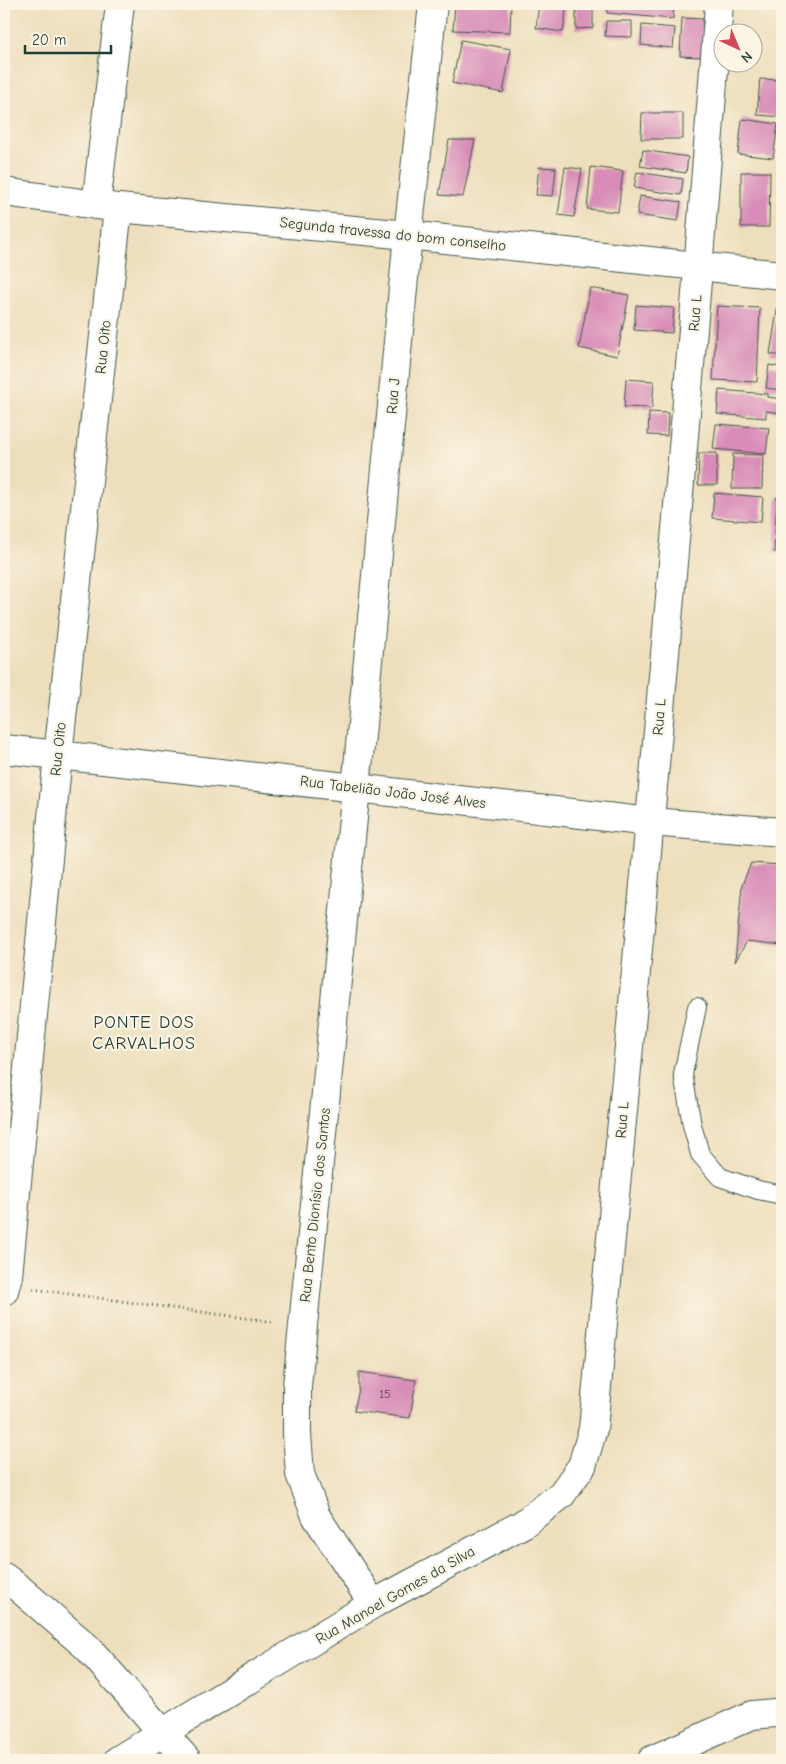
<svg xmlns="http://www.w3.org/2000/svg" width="786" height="1764" font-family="'Comic Neue',sans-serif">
	<rect width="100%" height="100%" fill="#fcf5e5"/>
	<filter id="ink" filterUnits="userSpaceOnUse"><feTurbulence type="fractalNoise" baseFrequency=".02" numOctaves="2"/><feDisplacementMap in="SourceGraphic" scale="10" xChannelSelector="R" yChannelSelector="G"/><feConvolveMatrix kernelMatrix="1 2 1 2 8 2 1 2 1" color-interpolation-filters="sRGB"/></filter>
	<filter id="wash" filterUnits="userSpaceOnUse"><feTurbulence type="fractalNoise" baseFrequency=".0096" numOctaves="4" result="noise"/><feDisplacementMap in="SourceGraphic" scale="20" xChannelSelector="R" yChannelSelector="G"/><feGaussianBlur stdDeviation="1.12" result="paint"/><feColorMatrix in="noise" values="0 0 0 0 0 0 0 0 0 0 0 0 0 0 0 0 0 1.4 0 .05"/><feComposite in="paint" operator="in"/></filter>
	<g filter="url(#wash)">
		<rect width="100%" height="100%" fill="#eddebc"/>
		<g id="blocks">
			<g fill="#d88cb7">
				<path d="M455,4H511L510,32L453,30Z"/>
				<path d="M539,4H567L563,32L536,28Z"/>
				<path d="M576,4H593V28L576,29Z"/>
				<path d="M608,4H674L673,19L607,13Z"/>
				<rect x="760" y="4" width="20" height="4"/>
				<path d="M682,18L703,19L702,57L680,56Z"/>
				<path d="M606,21H632V37L605,36Z"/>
				<path d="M642,25L675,28L673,48L641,45Z"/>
				<path d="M461,40L511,49L503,93L452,83Z"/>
				<path d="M760,79L782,80V117L757,115Z"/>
				<path d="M642,113H683V139H641Z"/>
				<path d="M742,119L778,124L773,158L738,154Z"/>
				<path d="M449,140H475L463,197L439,195Z"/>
				<path d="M643,150L688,157L686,173L640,166Z"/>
				<path d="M539,167L556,168L553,196L536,195Z"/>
				<path d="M565,167L582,169L574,217L558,215Z"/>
				<path d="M591,167L623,171L618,212L587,209Z"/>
				<path d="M637,172L683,179L681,195L634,188Z"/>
				<path d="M741,172H770L769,227H741Z"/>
				<path d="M640,196L681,202L678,221L637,215Z"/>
				<path d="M590,288L629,295L617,356L579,348Z"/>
				<path d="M779,299H782V356L770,354Z"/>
				<path d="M636,305L674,308L672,333L634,330Z"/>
				<path d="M717,306L760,308L757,382L713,380Z"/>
				<path d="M769,365L782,367V390L766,388Z"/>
				<path d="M626,379L654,381L652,408L624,407Z"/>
				<path d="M719,390L768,394V397L782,399V413L766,411V418L717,414Z"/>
				<path d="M649,412L668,413L667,436L648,435Z"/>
				<path d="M716,424L769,428L766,454L713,449Z"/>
				<path d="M699,453H717V485H698Z"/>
				<path d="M733,454L763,455L762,489H732Z"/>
				<path d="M714,493L763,497L761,522L712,518Z"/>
				<path d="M777,497H782V552H774Z"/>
				<path d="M751,863L782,865V945L747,941L735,962L742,885Z"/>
				<path d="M359,1372L416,1380L410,1418L354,1411L359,1389Z"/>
			</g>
		</g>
	</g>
	<g filter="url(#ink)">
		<use href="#blocks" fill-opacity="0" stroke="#3e5548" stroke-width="1"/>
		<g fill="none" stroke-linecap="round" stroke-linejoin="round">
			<defs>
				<path id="lane" d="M697,1007L683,1074L692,1125L700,1154L720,1177L758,1190L782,1195"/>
				<g id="street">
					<path d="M4,192L118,208L408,235L782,275"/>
					<path d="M96,205L120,4"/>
					<path d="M4,749L356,788L650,822L782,832"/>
					<path d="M4,1291L8,1276L58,755L118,208"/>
					<path d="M373,1604L316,1516L300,1474L297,1434V1386L356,788L408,235L433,4"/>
					<path d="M118,1760L373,1604L523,1524L561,1495L582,1466L593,1429C638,954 683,479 719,4"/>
					<path d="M652,1760L752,1715L775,1713L782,1714"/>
				</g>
				<path id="secondary" d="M4,1577L20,1589L88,1648L187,1760"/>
			</defs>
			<use href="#lane" stroke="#3e5548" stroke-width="20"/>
			<use href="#street" stroke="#3e5548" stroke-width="30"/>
			<use href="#secondary" stroke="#3e5548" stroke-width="30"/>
			<path stroke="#3e5548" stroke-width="3" stroke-dasharray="1 4" stroke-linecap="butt" d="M33,1289L275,1322"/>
			<use href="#lane" stroke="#fff" stroke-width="18"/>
			<use href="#street" stroke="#fff" stroke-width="28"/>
			<use href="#secondary" stroke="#fff" stroke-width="28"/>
		</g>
	</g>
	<g text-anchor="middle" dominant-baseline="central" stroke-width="4.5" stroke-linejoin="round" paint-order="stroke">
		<g font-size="12" fill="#4d5155">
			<text x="385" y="1394">15</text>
		</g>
		<g font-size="15" fill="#1f3d34" stroke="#fcf5e5">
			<text transform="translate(393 234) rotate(6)">Segunda travessa do bom conselho</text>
			<text transform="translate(695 313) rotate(-85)">Rua L</text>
			<text transform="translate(103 347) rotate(-84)">Rua Oito</text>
			<text transform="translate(393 396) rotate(-85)">Rua J</text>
			<text transform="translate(659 717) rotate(-85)">Rua L</text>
			<text transform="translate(58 749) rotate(-84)">Rua Oito</text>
			<text transform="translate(393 792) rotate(7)">Rua Tabelião João José Alves</text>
			<text transform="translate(622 1120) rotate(-85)">Rua L</text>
			<text transform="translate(315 1205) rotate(-84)">Rua Bento Dionísio dos Santos</text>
			<text transform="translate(395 1595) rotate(-30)">Rua Manoel Gomes da Silva</text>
		</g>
		<g font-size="18" letter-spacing="1" fill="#1f3d34" stroke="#fcf5e5">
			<text x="144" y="1022">PONTE DOS<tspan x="144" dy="21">CARVALHOS</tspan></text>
		</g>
	</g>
	<rect width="786" height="1764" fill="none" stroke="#fcf5e5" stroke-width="20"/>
	<g transform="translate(738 48) rotate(136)"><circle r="24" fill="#fcf5e5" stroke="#a4ab9e"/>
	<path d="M0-4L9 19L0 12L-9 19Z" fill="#d1495b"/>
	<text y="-8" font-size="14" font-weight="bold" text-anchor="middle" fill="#1f3d34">N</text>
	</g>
	<path d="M25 45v8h86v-8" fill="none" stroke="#1f3d34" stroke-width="2.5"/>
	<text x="32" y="45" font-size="15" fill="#1f3d34" stroke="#fcf5e5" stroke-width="4" paint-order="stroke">20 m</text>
</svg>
